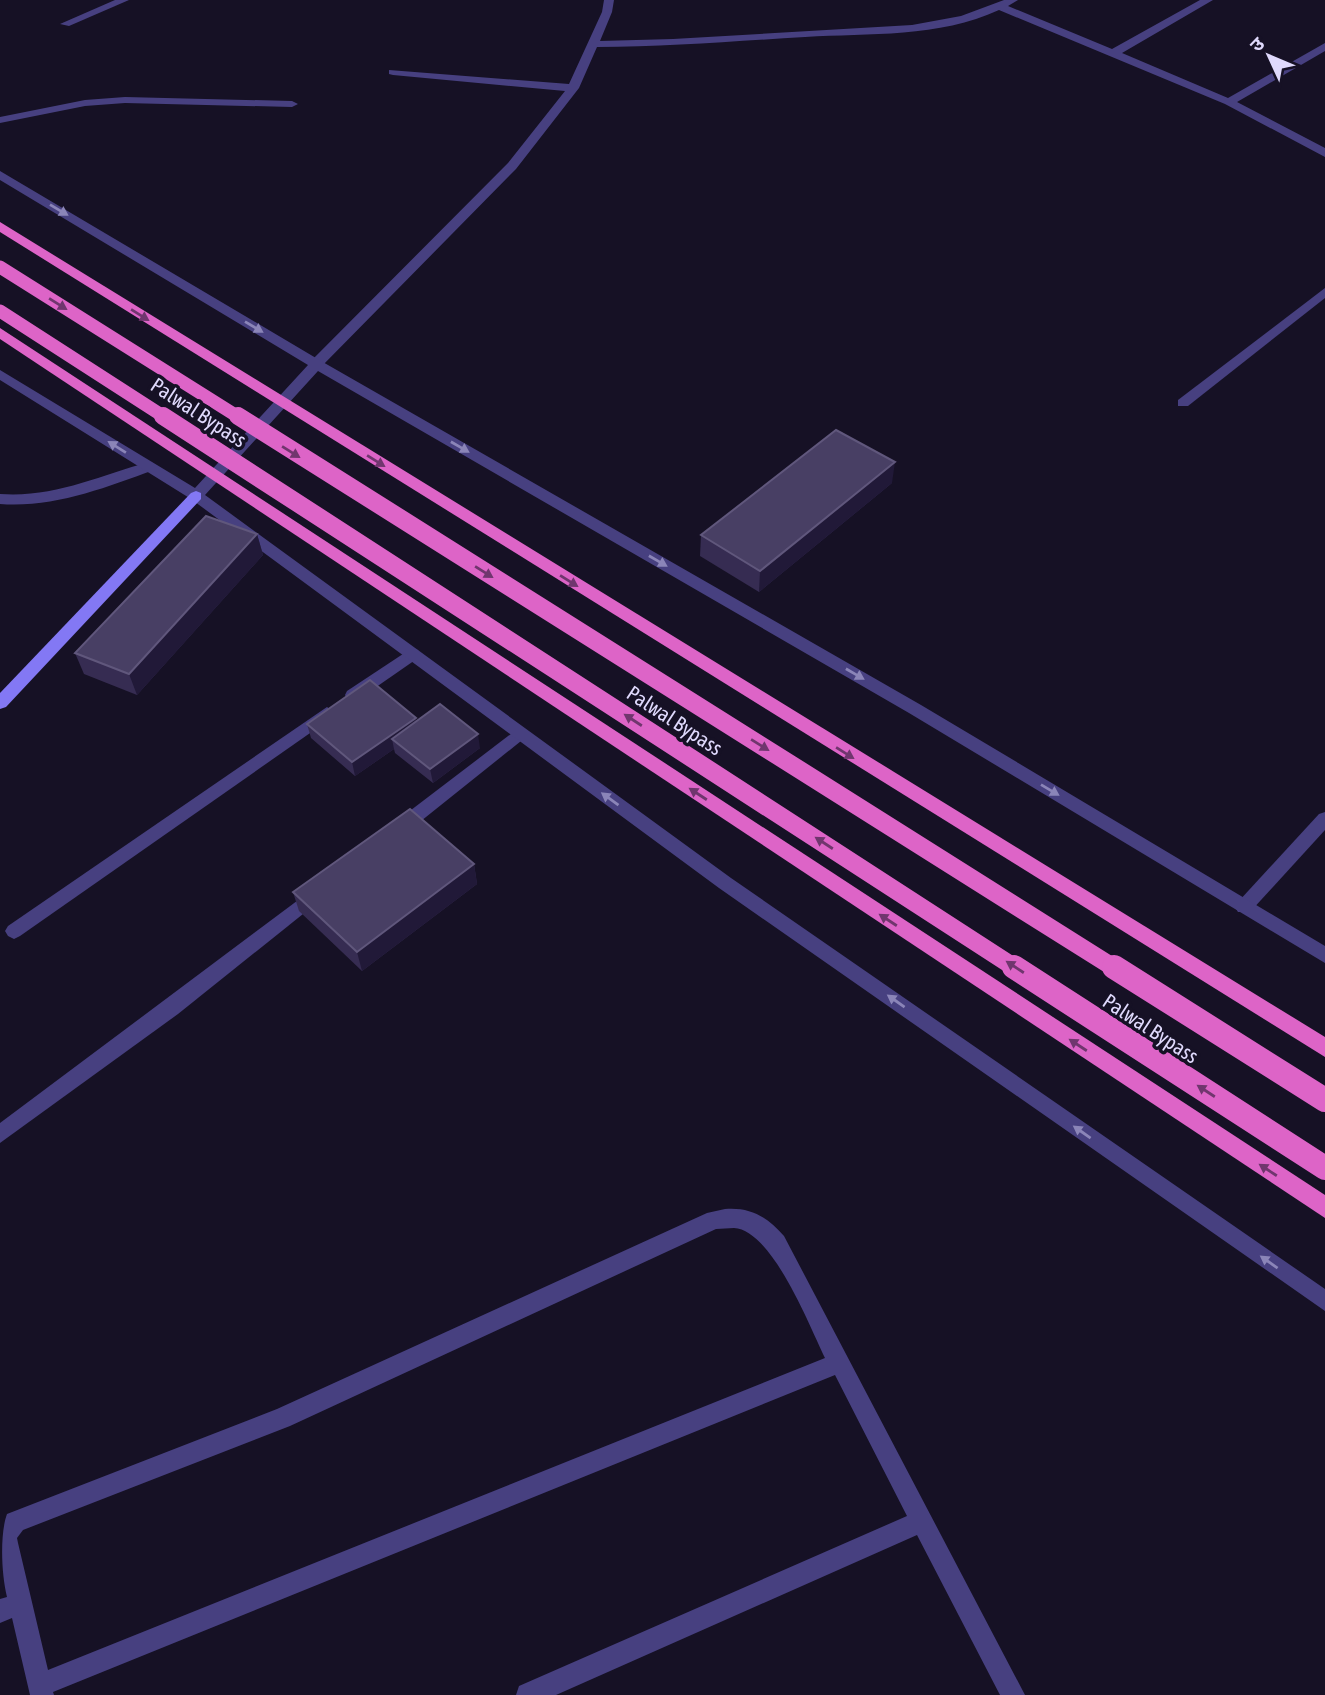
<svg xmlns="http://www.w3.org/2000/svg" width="1325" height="1695" font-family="'Asap Condensed','Noto Sans Devanagari',sans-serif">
	<rect width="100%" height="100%" fill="#161125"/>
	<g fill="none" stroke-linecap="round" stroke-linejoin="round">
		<path fill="#474080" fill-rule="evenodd" d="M149,462L154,464V470C104,488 54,508 0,504V494C54,498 98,476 149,462Z"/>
		<g fill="#474080" fill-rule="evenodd">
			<path d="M115,0H129L69,26L60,24Z"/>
			<path d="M604,0H614L612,12L600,41L673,39L912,25L961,16L1004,0H1018L1008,6L1112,49L1200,0H1213L1122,53L1228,98L1325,43V51L1237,102L1325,148V157L1225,104L999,10C939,38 869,33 805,37C735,41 666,47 597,47L579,88L516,169L321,367H311V361L508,163L565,91L393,75L389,74V70L569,84L602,12Z"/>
			<path d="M125,97L292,101L298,104L292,107L125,103L85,106L0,123V117L85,100Z"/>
			<path d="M1325,288V298L1188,406H1178V400Z"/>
			<path d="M412,648L418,650L420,654L418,658L359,699H347L345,695L347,691Z"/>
			<path d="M327,707L335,713L333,717L20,936L14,939L8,936L5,931L8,926Z"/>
			<path d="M520,727L528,733L526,737L406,833H394L391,828L394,823Z"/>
			<path d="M1325,812V830L1250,912H1238L1235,907L1238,902L1319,814Z"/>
			<path d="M317,886L323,888L326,893L323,898L178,1014L0,1143V1123Z"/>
			<path d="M725,1209C751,1207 767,1217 784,1236L1025,1695H1000L917,1535L556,1695H516L519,1686L907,1516L835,1375L53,1692L54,1695H30L12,1618L0,1623V1599L7,1597C1,1573 0,1533 7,1514L277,1409L707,1213ZM734,1228C772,1230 809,1325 825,1358L48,1670L18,1543L17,1538L23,1530L290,1426L716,1229Z"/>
		</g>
		<path fill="#474080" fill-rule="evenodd" d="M0,171L321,361L921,705L1325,946V963L909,713L318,371L205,495L731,878L1325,1289V1311L719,888L191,499L0,380V370L195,488L308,365L0,180Z"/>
		<path fill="#8378f4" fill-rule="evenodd" d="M196,491L201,493V499L6,707L0,709V693L191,493Z"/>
		<g fill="#dd64c7" fill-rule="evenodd">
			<path d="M0,222L1325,1037V1057L0,232Z"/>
			<path d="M0,328L1325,1195V1218L0,339Z"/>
		</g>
		<g stroke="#dd64c7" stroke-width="13">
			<path d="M0,267L240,418"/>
			<path d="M0,311L166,418"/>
		</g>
		<g stroke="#dd64c7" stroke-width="18">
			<path d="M163,416L1017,969"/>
			<path d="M238,416L1116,969"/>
		</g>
		<g stroke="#dd64c7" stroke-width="24">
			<path d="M1014,967L1325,1168"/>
			<path d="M1114,967L1325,1100"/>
		</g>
	</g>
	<g fill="#362c52">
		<path d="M892,483L759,592L700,556L701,535Z"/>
		<path d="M257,534L263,555L137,695L84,674L75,653Z"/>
		<path d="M416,722L480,748L433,783L395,753L394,749L355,776L311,738L307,724Z"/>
		<path d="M474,864L477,884L362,971L299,911L293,892Z"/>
	</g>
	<g fill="#211938">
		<path d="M895,462L892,483L759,592L760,571Z"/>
		<path d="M257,534L263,555L137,695L129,674Z"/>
		<path d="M416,718L418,732L392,739L394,749L355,776L352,762Z"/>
		<path d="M478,734L480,748L433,783L430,769Z"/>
		<path d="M474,864L477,884L362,971L357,952Z"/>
	</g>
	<g fill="#483f64" stroke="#60577c" stroke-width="2">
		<path d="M836,430L895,462L760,571L701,535Z"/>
		<path d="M206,516L257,534L129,674L75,653Z"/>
		<path d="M370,680L416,718L352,762L307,724Z"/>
		<path d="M440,704L478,734L430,769L392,739Z"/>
		<path d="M410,809L474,864L357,952L293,892Z"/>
	</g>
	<defs><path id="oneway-solid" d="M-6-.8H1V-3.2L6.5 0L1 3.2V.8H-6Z" transform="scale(1.75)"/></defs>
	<g fill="#8b85b8">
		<use href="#oneway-solid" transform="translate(59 210) rotate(31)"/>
		<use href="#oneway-solid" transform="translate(254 327) rotate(31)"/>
		<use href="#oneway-solid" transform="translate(117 447) rotate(-148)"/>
		<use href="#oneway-solid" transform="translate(460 447) rotate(30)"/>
		<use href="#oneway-solid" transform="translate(658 561) rotate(30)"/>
		<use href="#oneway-solid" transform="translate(855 674) rotate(30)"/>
		<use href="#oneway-solid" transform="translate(1050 790) rotate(31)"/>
		<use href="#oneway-solid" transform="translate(610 799) rotate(-144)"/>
		<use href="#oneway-solid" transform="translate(896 1001) rotate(-145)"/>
		<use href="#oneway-solid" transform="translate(1082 1132) rotate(-145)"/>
		<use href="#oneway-solid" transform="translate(1269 1262) rotate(-145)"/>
	</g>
	<g fill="#70366e">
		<use href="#oneway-solid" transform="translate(58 304) rotate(32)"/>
		<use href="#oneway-solid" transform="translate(140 315) rotate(32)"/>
		<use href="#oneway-solid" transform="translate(291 452) rotate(32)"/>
		<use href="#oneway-solid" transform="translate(376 461) rotate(32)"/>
		<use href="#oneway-solid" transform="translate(484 572) rotate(32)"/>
		<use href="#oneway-solid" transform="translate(569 581) rotate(32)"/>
		<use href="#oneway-solid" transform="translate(633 720) rotate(-147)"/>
		<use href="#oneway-solid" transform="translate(760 745) rotate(32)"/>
		<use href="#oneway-solid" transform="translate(845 753) rotate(32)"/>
		<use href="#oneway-solid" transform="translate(698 794) rotate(-147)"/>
		<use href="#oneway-solid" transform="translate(824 843) rotate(-147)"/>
		<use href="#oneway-solid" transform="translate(888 920) rotate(-147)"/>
		<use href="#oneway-solid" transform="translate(1015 967) rotate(-147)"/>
		<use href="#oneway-solid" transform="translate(1078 1045) rotate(-147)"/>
		<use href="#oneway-solid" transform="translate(1206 1091) rotate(-147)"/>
		<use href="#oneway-solid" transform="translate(1268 1170) rotate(-147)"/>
	</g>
	<g text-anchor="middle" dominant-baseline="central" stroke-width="7" stroke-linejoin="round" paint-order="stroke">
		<g font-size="21" fill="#dfd9fc" stroke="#161125">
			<text transform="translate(199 412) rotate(33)">Palwal Bypass</text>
			<text transform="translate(675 720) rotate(33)">Palwal Bypass</text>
			<text transform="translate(1151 1028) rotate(33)">Palwal Bypass</text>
		</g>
	</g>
	<g transform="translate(1269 56) rotate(314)" stroke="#161125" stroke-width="5" paint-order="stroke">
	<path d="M0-5L12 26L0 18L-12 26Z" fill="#dfd9fc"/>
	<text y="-10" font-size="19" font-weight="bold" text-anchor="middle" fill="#dfd9fc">उ</text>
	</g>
</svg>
